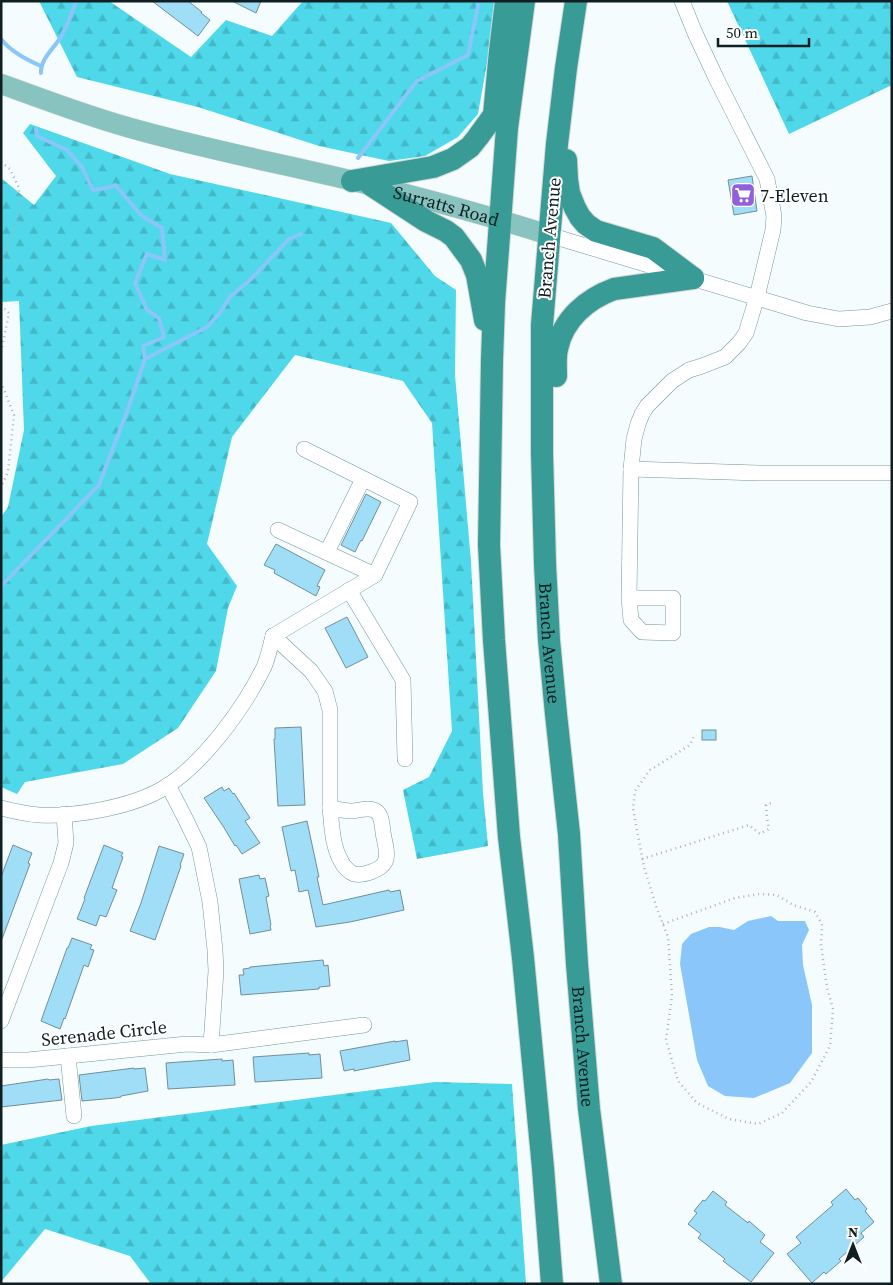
<svg xmlns="http://www.w3.org/2000/svg" width="893" height="1285" font-family="'Source Serif 4',serif">
	<defs>
		<pattern id="forest-firs" width="22" height="20" patternUnits="userSpaceOnUse" patternTransform="scale(1.25)"><rect width="22" height="20" fill="#4ed8ea"/><path d="M5 1l3.5 6h-7zM16 11l3.5 6h-7z" fill="#43b9c8"/></pattern>
	</defs>
	<rect width="100%" height="100%" fill="#f5fcfd"/>
	<g fill="url(#forest-firs)">
		<path d="M39,1H109L191,57L226,20L272,36L303,1H498L478,114L458,137L425,156L389,161L319,146L198,107L77,77Z"/>
		<path d="M727,1H892V85L789,134Z"/>
		<path d="M30,124L170,174L391,223L435,276L456,290L455,375L471,562L483,793L488,846L417,859L403,790L429,777L452,731L432,423L403,381L295,355L232,437L207,544L237,586L228,608L216,671L178,728L123,764L25,782L17,794L1,787V517L8,507L24,430L19,301L1,302V178L34,205L56,176L23,133Z"/>
		<path d="M435,1082L512,1084L526,1284H151L130,1256L45,1229L1,1282V1145L91,1126Z"/>
	</g>
	<path fill="#8ac6f9" d="M771,916L778,921H805L809,930L802,945L803,965L812,1005V1053L790,1083L754,1098L725,1096L708,1086L697,1060L680,964L682,944L691,934L709,927H720L734,930L748,921Z"/>
	<g fill="none" stroke-linecap="round" stroke-linejoin="round">
		<g stroke="#8ac6f9" stroke-width="4">
			<path d="M1,39C11,52 27,60 41,66"/>
			<path d="M41,73C40,58 56,47 62,35C68,24 72,13 76,1"/>
			<path d="M36,129L37,136L67,150L82,167L93,190L107,188L115,185L142,216L162,228L165,260L147,254L135,283L147,310L159,318L164,337L143,346L145,359"/>
			<path d="M358,158L417,81L468,55L479,1"/>
			<path d="M1,586L99,485L129,406L145,359L207,327L219,314L230,297L251,279L289,239L301,234"/>
		</g>
	</g>
	<g fill="#a0ddf7" stroke="#708f9c">
		<path d="M152,1H188L202,12L201,13L210,20L198,36Z"/>
		<path d="M232,1H261L256,13Z"/>
		<path d="M752,176L757,211L734,215L728,180Z"/>
		<path d="M366,494L381,502L362,541L361,540L355,552L341,545Z"/>
		<path d="M276,544L325,570L317,586L320,587L316,596L274,573L275,570L264,565Z"/>
		<path d="M347,617L368,657L346,668L325,628Z"/>
		<path d="M301,727L305,805L278,806L274,739H275V728Z"/>
		<rect x="702" y="730" width="14" height="10"/>
		<path d="M222,787L224,791L229,788L233,794L234,793L250,818L245,821L260,843L242,854L236,845L235,846L223,826L204,798Z"/>
		<path d="M307,821L319,877H317L323,905L389,890L390,892L400,890L404,910L350,922L316,927L308,890L299,892L295,870L291,871L282,827Z"/>
		<path d="M13,845L32,853L28,863L30,864L2,939L1,877Z"/>
		<path d="M104,845L123,853L121,856L123,857L112,888L117,890L106,917L100,915L96,926L77,919L85,899L84,898Z"/>
		<path d="M159,846L184,854L180,865L181,866L155,940L130,931L141,903Z"/>
		<path d="M259,875L260,879L265,878L269,896L266,897L271,925L270,926L271,930L250,934L239,879Z"/>
		<path d="M72,938L92,945L90,949L94,950L88,967L84,965L65,1019L64,1018L60,1029L41,1021L67,948H68Z"/>
		<path d="M323,960L324,966L328,965L330,986L319,987V989L241,995L239,975H244L243,969L250,968V967Z"/>
		<path d="M407,1040L410,1060L354,1071V1069L344,1071L340,1051L395,1041V1042Z"/>
		<path d="M309,1053V1055L320,1054L322,1078L255,1082L253,1057Z"/>
		<path d="M222,1059V1061L233,1060L235,1085L168,1089L166,1063Z"/>
		<path d="M134,1068V1069L145,1068L148,1091L121,1096V1097L115,1098L82,1101L79,1075Z"/>
		<path d="M48,1079L49,1080L59,1079L62,1100L1,1107V1086Z"/>
		<path d="M846,1189L855,1200L858,1198L867,1209L865,1211L874,1222L861,1233L864,1237L839,1259L841,1261L826,1274L824,1272L812,1283L787,1254L801,1243L796,1237L833,1205L831,1202Z"/>
		<path d="M713,1191L727,1202L725,1205L748,1223L749,1221L765,1235L760,1242L774,1253L751,1282L723,1261L725,1259L698,1238L701,1234L688,1224L697,1213L694,1211L703,1200L705,1201Z"/>
	</g>
	<g fill="none" stroke-linecap="round" stroke-linejoin="round">
		<defs>
			<g id="minor">
				<path d="M549,235L807,313L839,319L870,317L892,311"/>
				<path d="M631,469L759,473H892"/>
				<path d="M278,530L375,575"/>
				<path d="M327,552L363,479"/>
				<path d="M349,590L403,680L405,759"/>
				<path d="M629,598H673V633L642,632L631,620L629,598L631,469L634,439L638,424L642,414L647,406L672,381L689,370L702,366L725,357L739,343L746,333L757,297L773,230L774,216L767,179L717,80L695,33L682,1"/>
				<path d="M273,636L375,575L410,502L304,449"/>
				<path d="M273,636L311,671L325,691L330,710V808"/>
				<path d="M168,785L185,818L199,847L210,902L215,950L216,971L211,1045"/>
				<path d="M1,808C13,811 26,814 39,815C76,817 132,807 164,788C203,764 243,709 263,669C268,659 270,647 273,636"/>
				<path d="M330,808C337,809 345,811 353,811C360,810 369,807 376,811C382,815 382,825 383,832C384,841 389,853 385,862C381,870 363,876 354,874C349,872 343,866 341,861C332,845 332,826 330,808Z"/>
				<path d="M1,1021L61,863L66,843L64,814"/>
				<path d="M68,1056L74,1116"/>
				<path d="M1,1060H28L187,1044L211,1045L364,1025"/>
			</g>
			<g id="major">
				<path id="s1" d="M1,84C43,99 84,115 127,127C207,150 289,165 370,185C430,200 490,216 549,235"/>
			</g>
			<g id="highway">
				<path d="M524,1L507,128L494,303L492,360L489,545L494,640L509,837L523,958L543,1168L552,1284"/>
				<path id="s2" d="M576,1L566,68L557,144L542,325V453L545,564L549,640L556,714L569,834L577,964L589,1109L611,1284"/>
				<path d="M566,160L567,179L569,193L575,208L580,217L586,224L596,231L653,248L693,278"/>
				<path d="M352,181L433,167L453,159L470,147L478,137L494,115L500,51L506,1"/>
				<path d="M371,185L426,221L446,231L454,237L471,260L477,275L485,320"/>
				<path d="M556,376C556,367 555,358 557,349C563,319 587,299 614,289L693,278"/>
			</g>
		</defs>
		<use href="#minor" stroke="#74979c" stroke-width="16"/>
		<use href="#major" stroke="#d4d7d7" stroke-width="21"/>
		<use href="#highway" stroke="#d4d7d7" stroke-width="24"/>
		<g stroke="#abb5b6" stroke-width="2.5" stroke-dasharray="1 4" stroke-linecap="butt">
			<path d="M1,162L10,169L19,188V217L1,265"/>
			<path d="M1,305L9,313L1,353"/>
			<path d="M1,382L14,415L8,472L1,487"/>
			<path d="M642,859L749,825L760,834L769,829L767,818L766,805L774,802"/>
			<path d="M663,924L735,898L760,894L777,895L793,905L815,912L822,924L821,946L827,987L833,1009L830,1046L811,1082L782,1113L758,1124L729,1119L697,1103L678,1081L666,1040L672,996L668,937L657,909L644,867L633,809L635,791L650,770L690,745L694,736"/>
		</g>
		<use href="#minor" stroke="#fff" stroke-width="15"/>
		<use href="#major" stroke="#88c3bf" stroke-width="20"/>
		<use href="#highway" stroke="#399b95" stroke-width="22"/>
	</g>
	<defs>
		<symbol id="supermarket-square" viewBox="-11 -11 22 22"><rect x="-9" y="-9" width="18" height="18" rx="4" fill="#9160da" stroke="#fff"/><path d="M-6-5.5h2.5l.6 2H6L4.5 2H-2.5L-4.4-4H-6ZM-1.5 3.2a1.3 1.3 0 1 0 .1 0ZM3 3.2a1.3 1.3 0 1 0 .1 0Z" fill="#fff"/></symbol>
	</defs>
	<g fill-rule="evenodd">
		<use href="#supermarket-square" x="729" y="181" width="28" height="28"/>
	</g>
	<g text-anchor="middle" dominant-baseline="central" stroke-width="4" stroke-linejoin="round" paint-order="stroke">
		<g font-size="18" fill="#101f21" stroke="#fff" text-anchor="start">
			<text x="760" y="195">7-Eleven</text>
		</g>
		<g font-size="18" fill="#101f21" stroke="#fff">
			<text stroke="none"><textPath href="#s1" startOffset="462">Surratts Road</textPath></text>
			<text transform="translate(549 238) rotate(-85)">Branch Avenue</text>
			<text stroke="none"><textPath href="#s2" startOffset="644">Branch Avenue</textPath></text>
			<text transform="translate(104 1033) rotate(-6)">Serenade Circle</text>
			<text stroke="none"><textPath href="#s2" startOffset="1049">Branch Avenue</textPath></text>
		</g>
	</g>
	<rect width="893" height="1285" fill="none" stroke="#101f21" stroke-width="5"/>
	<g transform="translate(853 1245)" stroke="#ffffff" stroke-width="4" paint-order="stroke">
	<path d="M0-4L9 19L0 12L-9 19Z" fill="#101f21"/>
	<text y="-8" font-size="14" font-weight="bold" text-anchor="middle" fill="#101f21">N</text>
	</g>
	<path d="M718 38v8h91v-8" fill="none" stroke="#101f21" stroke-width="2.5"/>
	<text x="726" y="38" font-size="15" fill="#101f21" stroke="#ffffff" stroke-width="4" paint-order="stroke">50 m</text>
</svg>
